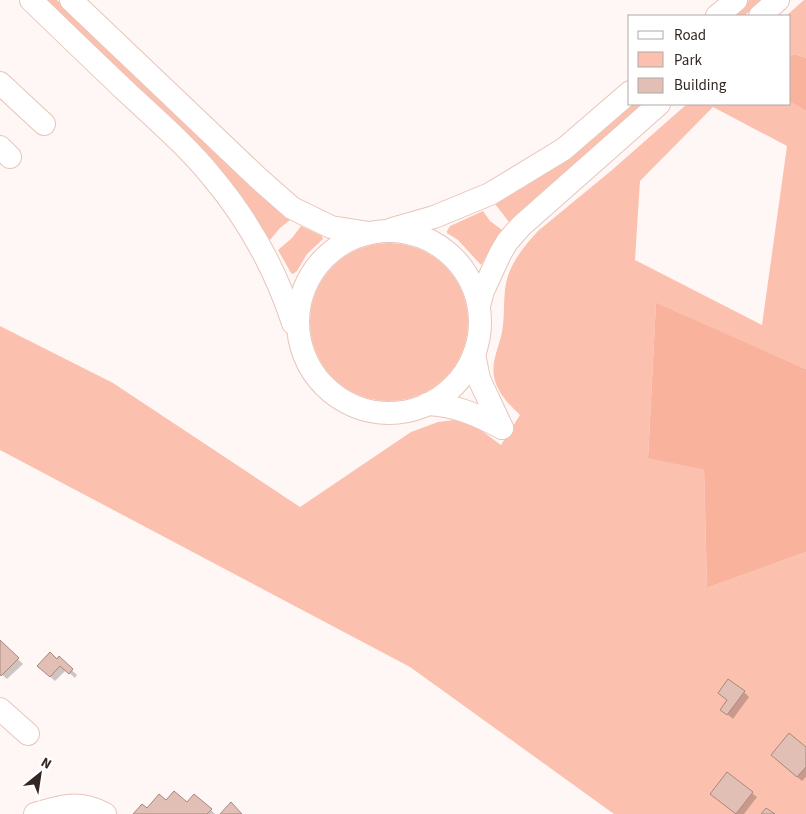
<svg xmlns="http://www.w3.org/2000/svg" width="806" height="814" font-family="'Source Sans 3',sans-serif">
	<rect width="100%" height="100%" fill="#fff7f5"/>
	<g fill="#fcc1ae" fill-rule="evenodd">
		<path d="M44,0H57L290,220L280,228L270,240L241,195L221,170Z"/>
		<path d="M749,0H762L744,16H730Z"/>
		<path d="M804,0H806V58L795,54L790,56V16H786Z"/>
		<path d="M790,102L806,111V369L656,304L648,457L704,470L707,588L806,552V814H614L410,667L0,450V326L113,383L300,507L411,432L438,422L454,420L462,421L478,428L501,445L520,415C509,405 497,392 494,377C491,362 499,347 502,332C505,316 503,299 506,283C510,263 525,245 538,231L612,170L687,104H790ZM713,107L787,146L762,325L635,260L640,181Z"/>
		<path d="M631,104H644L509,222L495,204C546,177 587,141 631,104Z"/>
		<path d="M483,211L490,221L502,230L481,265L458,240L447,233V231L450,226Z"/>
		<path d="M301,226L322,236L323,239L307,254L297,271L293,274L291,273L278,250L292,238Z"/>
		<circle cx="389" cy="322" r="79"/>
	</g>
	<g fill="#f9b29b">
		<path d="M795,54L806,58V111L790,102V56Z"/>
		<path d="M656,303L806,369V552L707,588L704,470L648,458Z"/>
	</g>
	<g fill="#0003">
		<path d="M0,642L23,664L7,679L0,673Z"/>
		<path d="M59,658L77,675L75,678L66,670L55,681L44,671Z"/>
		<path d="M744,692L749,697L733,719L727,714L728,701Z"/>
		<path d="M806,749V777L802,781L777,760Z"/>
		<path d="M752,793L757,797L744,814H736L717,799Z"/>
		<path d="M166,802L187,803L211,810L215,814H135Z"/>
	</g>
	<g fill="#e1bfb5" stroke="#a7887d">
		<path d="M0,640L19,658L1,676L0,674Z"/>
		<path d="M50,652L57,659L59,656L73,669L69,674L60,666L50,677L37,666Z"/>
		<path d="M728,679L745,691L727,715L720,710L727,700L718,693Z"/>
		<path d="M789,733L806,747V767L797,777L771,755Z"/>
		<path d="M727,772L753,792L736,814L710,794Z"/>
		<path d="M174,791L187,802L194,794L212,809L207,814H133L142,804L147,808L159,794L166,800Z"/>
		<path d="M231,802L242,814H220Z"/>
		<path d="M766,808L775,814H761Z"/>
	</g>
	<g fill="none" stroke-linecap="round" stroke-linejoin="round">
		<defs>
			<g id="minor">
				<path d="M31,0C64,32 97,64 130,95C158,121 189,148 213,178C248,220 276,271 293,323"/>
				<path d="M71,0L258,178L292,208L331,227L369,233"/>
				<path d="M717,16L736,0"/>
				<path d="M760,16L778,0"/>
				<path d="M0,83L44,124"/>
				<path d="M0,147L10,157"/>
				<path d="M392,229L434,217L490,194L564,149L630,92"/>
				<circle cx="389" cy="322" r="91"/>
				<path d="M479,306L483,291L500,254L507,242L521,226L659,104"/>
				<path d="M474,354L479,379L502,428"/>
				<path d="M427,404C455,405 478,415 502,428"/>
				<path d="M0,709L28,734"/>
				<path d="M35,814C61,806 79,800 105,814"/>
			</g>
		</defs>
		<use href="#minor" stroke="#e7c5ba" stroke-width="24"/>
		<use href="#minor" stroke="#fff" stroke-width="22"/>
	</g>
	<rect x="628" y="15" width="162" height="90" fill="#ffffff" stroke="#aea9a7"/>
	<rect x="638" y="31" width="25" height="8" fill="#ffffff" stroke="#aea9a7"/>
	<text x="674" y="40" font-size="15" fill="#342723">Road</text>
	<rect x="638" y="52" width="25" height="15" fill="#fcc1ae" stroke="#aea9a7"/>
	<text x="674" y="65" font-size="15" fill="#342723">Park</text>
	<rect x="638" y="78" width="25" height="15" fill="#e1bfb5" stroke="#aea9a7"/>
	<text x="674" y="90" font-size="15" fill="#342723">Building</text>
	<g transform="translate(40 774) rotate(30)" stroke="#ffffff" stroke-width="4" paint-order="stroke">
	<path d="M0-4L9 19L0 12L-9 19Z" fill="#342723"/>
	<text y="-8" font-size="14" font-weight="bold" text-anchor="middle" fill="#342723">N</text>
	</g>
</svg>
